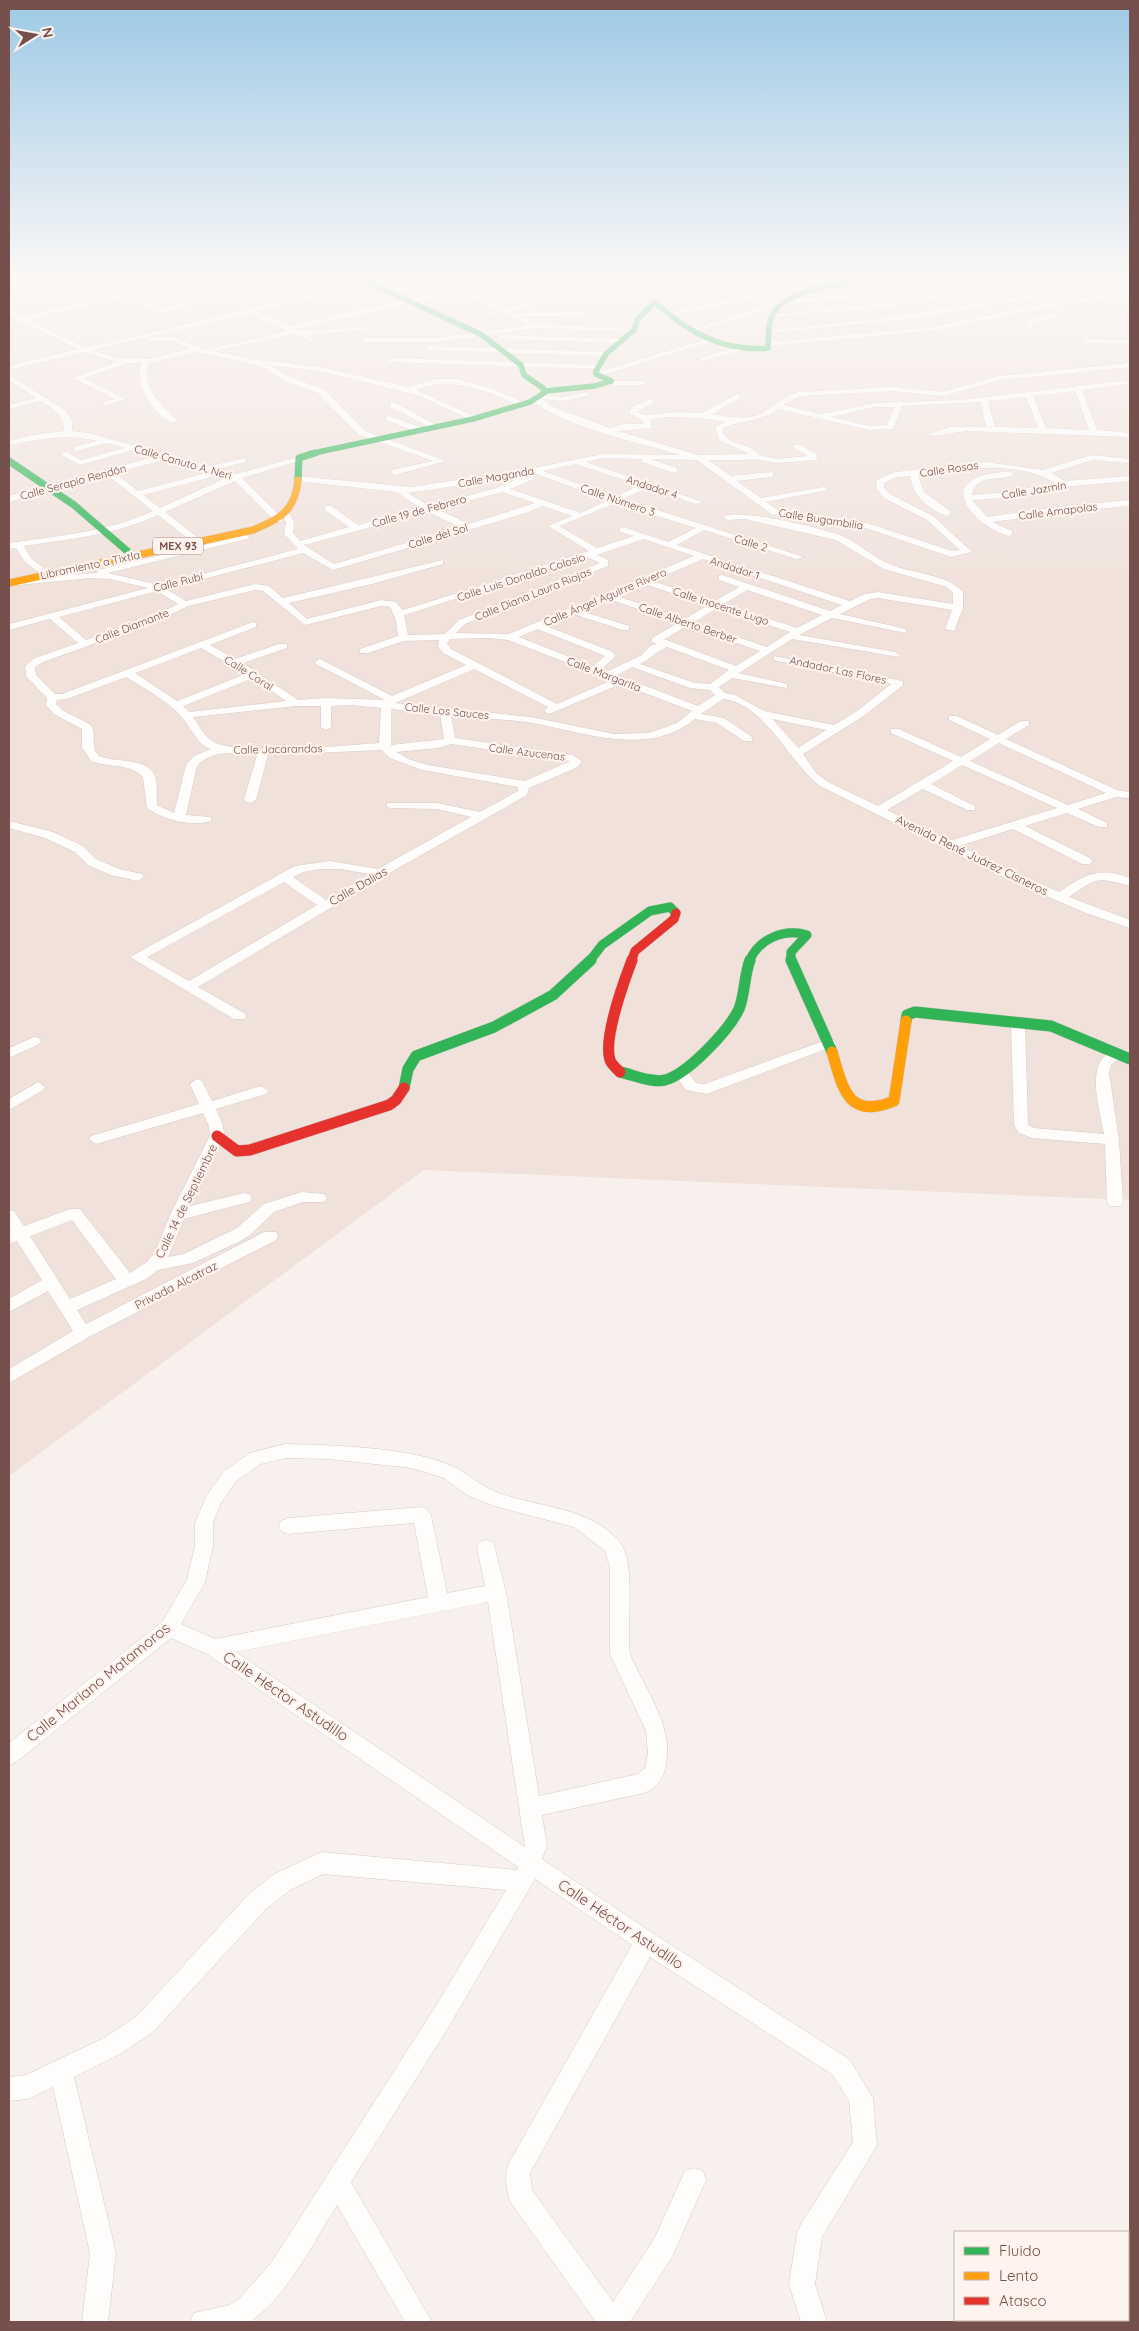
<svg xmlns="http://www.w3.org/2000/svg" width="1139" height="2331" font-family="Quicksand,sans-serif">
	<rect width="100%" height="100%" fill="#f7f0ec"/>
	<path fill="#f0e1da" d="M9,275H1130V1200L424,1170L9,1476Z"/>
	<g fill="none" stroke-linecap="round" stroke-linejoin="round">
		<defs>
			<g id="street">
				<path d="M83,275H93L89,277L124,293L156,286L136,275C147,275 154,283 164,284C174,284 181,275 191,275L178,284L169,287C204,304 208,305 235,275H242L227,293L301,275H312L159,313L123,297L28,319L86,348L245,310L248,307L251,308L369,280L372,282L420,275H436L373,286L370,284L257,311L289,326L462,287L561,275L521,285L530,292L535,293L596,289L594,285L570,275H579L599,283L602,289L629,287V282L618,275H626L634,280L635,286L718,283L749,276L752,278L741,283L718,287L604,293L605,296L602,298L597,293L535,297L526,295L514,285L469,290L506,308L547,299L550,301L512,311L515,313L583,312L586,314L583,316H522L538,324L636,329L634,332L537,328L437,342H365L361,340L365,338H437L529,325L504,312L486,315V313L498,310L462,292L295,329L301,331L366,327L364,330L308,335L315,339L311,341L295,334L213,351L261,361L264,360L325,368L408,387L434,379H456L494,389L527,404C520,409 509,401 502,398C473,386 446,378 416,390L476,417L477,419L473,421L420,396L325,372L270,365L290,377L324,389L365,431L446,461L395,475L391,472L392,470L433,461L359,435L318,393L284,381L261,366L197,352L148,363C141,390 162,403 177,421L173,423C152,415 135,385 141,363H128L84,378L126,399L107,405H104V401L115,399L73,378L117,362L84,352L9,370V366L78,349L17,320L9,315V310L23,316L117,295L83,280L46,292L41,291ZM161,288L189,302L160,309L130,296ZM250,313L288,331L206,350L173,337H151L148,341H172L189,349L150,359L116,358L92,350Z"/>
				<path d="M882,275H902L866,281L863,279Z"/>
				<path d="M982,275H999L850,298L783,305L693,332L687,331L782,301L850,294Z"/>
				<path d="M1069,275H1085L887,307L772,317L769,315L887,303Z"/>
				<path d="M1130,279V283L900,320L768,333L764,331L900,316Z"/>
				<path d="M1130,291V295L1027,311L932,331L769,346L765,344L769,342L932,327L1027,307Z"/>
				<path d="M755,295L757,298L667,316L664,314L716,301Z"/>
				<path d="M1057,310L1060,312L1058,317L1035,322L1030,329L1024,328L1031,319L1053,314Z"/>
				<path d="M501,335L619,339L623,341L619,343L498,339Z"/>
				<path d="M710,338L717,340L599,376L592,374Z"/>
				<path d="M1086,339L1130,340V344L1083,343Z"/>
				<path d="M428,346L606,352L610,354L606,356L425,350Z"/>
				<path d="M740,346L743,350L702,361L698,359Z"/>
				<path d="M392,358L598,365L602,367L598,369L389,362L388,360Z"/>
				<path d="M1130,363V367L1000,380L943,396L894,391L800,396L783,405L821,414L875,403L960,400L1130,380V384L1082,390L1097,430L1130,433V437L967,431L933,436L929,434L950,427H986L981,402L902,406L893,429L869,430L778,409C760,422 743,420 723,428V433L729,440L753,449L759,455L777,459L808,456L794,448L793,446L797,444L817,454V460L777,463L753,459L748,460H708L731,476L773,472V476L770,477L737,481L761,498L824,487L828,490L766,502L779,511L867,523L952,551L960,550L927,520L884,498L876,488L877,480L895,472L986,462L1043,470L1092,455L1130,459V463L1093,460L1051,473L1065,481L1130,476V481L1063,487L1007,498L972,500L987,517L1064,506L1130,500V506L1064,512L992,522L1012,531V535L1009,536C972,526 935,480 996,473C1002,472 1009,470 1014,474C1001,483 976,472 972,495L1007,492L1055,483C1014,459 963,469 918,475L924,492L950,511L951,513L947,516C929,510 912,495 910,476L897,477L884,483V488L890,494L933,516L970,550L972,552L951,557L863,527L773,515L697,460L651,459L677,468V472L674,473L642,462V459L602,458L586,462L703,502L696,504L647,488L623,499L804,557L796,559L704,530L677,545L850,601L865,594L878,592L953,604V593L947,587L884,569L836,540L745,519L727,520L723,517C735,507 825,529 842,536C860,543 874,559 892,565C914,574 947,574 963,592V608L954,631L945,629L952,610L878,598L870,599L840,614L906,629V633L832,618L799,635L895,652L900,655L899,657L792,639L739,673L787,684V688L732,678L719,687L725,693L735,695L764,711L834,725L857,711L891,684L778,661L774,660V656L903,681V685L865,715L803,754L816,773L828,782L878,806L953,761L891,733V729H899L961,757L990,739L949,720V716H957L998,735L1021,721H1029V725L1006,739L1117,790L1130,792V798L1116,797L1078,809L1107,823V827H1099L1067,813L1025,826L1090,858L1092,861L1090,864H1082L1013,829L959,846L1059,892C1085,875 1098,866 1130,878V886C1096,877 1098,877 1069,897L1130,920V928L1086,913L1009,880L820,786C789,763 766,704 723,699L701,714L724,718L752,737V741H744L717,723L695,719C647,758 585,732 532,723C505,719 478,718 451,715L455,738L573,755L582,761L578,767L529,788L527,795L384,876L198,987L244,1013L246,1016L244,1019H234L130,957L295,866L330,861L378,869L471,817L437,809L391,808L387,807V803H437L480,812L518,791V787L422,770L390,758L382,750L268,755L256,800L250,803L244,800L257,755C237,754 213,748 197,766L186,815L211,817V821C191,827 164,820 147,808L143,777C131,763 108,768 91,761L82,747V729L54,714L46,705L47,698L26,676L25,666L35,658L78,643L50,619L9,630V624L148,588L110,579L90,578L9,586V580L45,577L25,562L16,548L9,549V543C58,536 107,532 153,511L107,475L9,502V496L157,456L134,450L80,465L60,454L67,452L81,460L124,448L107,443L77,451H74V447L97,441C67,433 39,439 9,445V441L33,435L64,431C64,414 54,410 41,401L9,409V405L36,398L9,380V375L65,410L72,421V431L88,433L210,466L245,458V462L219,469L236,474L302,456V460L242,478L282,518V522H276L235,481L165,512L201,540V544H195L158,515C115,535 70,539 24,546L31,558L53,576L97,573L98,570L246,535L251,538L108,573L159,585L298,549L284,534L286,523L283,512L290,514L294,523L293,533L300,541L349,527L325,510V506H331L358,525L421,508L396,492L298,481L295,480V476L412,487L534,468L602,454L680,455C642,443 558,426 532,399L541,395L562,397L588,392V396L562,401L542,399L553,407L610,428L624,424H644L642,420L629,413L632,407L650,399L654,401L653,403L637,412L646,415L678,412L703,413L737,394L741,396L740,398L712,414C728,417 747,421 762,413C775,406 784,396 799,392L894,387L943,392L1000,376ZM1075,391L1089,430L1046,428L1033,396ZM1026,397L1038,428L995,427L988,401ZM875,407H894L887,425L869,426L831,417ZM666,417L700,418L725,422L715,427L719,440L749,454L698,455L618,431L652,428L650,420ZM167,459L210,472L138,491L115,473ZM576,464L639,485L615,497L543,471ZM536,474L608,500L581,513L510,489L532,480ZM219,475L228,477L160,508L143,495ZM527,475L496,488L430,506L408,493ZM502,492L535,503L469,524L437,509ZM616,503L696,528L668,542L623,527L620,528V532L634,536L597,548L559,526ZM543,506L572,516L548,526L589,551L413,607L402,610L396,602L381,600L307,619L289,603L372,584L443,564V560L283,598L269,586L255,584L186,601L166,589L303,553L333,570L526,513ZM428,512L460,527L334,564L304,545ZM643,539L694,556L509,634L456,633L465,624L608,566V560L597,555ZM587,557L600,563L459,620L445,634L408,635L404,615ZM703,559L842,605L830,611L722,575L719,576V580L739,587L715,601L652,581ZM644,584L708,605L685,619L617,596ZM255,590L263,591L305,625L381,606L390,607L396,620L398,636L360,649V653H368L404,641L439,640L438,646L443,653L466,665L392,696L320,659L315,662L316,664L385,700L326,698L298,700L243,663L287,648V644H279L235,659L210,645L256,627V623L253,622L62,694H55L36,675L35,667L43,662L160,620L188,606ZM747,590L822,615L797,628L724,604ZM157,591L178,604L154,616L86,640L59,617ZM609,599L678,623L652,638V642L657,644L650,646L642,655L608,671L602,669L616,656L611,651L546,626L573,614L623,630H629V626L581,611ZM717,608L790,632L767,647L694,622ZM687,626L760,651L736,666L664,639ZM537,629L603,655L605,656L593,666L519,637ZM488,638L508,640L612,680L557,704L451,649L447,643L450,639ZM667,647L729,670L710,684L695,683L640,664C651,659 656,651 667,647ZM201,648L246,674L177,701L135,673ZM632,667L690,688L710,690L715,695L698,706L617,675ZM474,669L548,707L544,711L549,714L621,684L692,711L677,723L649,733L614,734L531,717L395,703ZM126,677C146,690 170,701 185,721C193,731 198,745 211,749L194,756L186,765L174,813L157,805C156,796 158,784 155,776C148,757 114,763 99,756C90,747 97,735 91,725L62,710L56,704L57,700L67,699ZM253,678L286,701L189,712L183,706ZM351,705L381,708L379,743C348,745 235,757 212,741C204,736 199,725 193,717L296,706H321V727L326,730L331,727V706ZM391,709L440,714L444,739L391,745ZM772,719L826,730L798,748ZM999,743L1106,793L1068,805L970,761ZM451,744L570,761L525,781L428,765L411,760L396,752L438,748ZM962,765L1057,808L949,841L887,810L923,789L967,810H975V806L931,784ZM320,869H340L369,874L326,900L293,877L303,872ZM284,882L317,905L189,981L147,957Z"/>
				<path d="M608,381H642L646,383L642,385H605L604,383Z"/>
				<path d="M390,403H396L440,427L433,429L390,407Z"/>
				<path d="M389,416L423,428L424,430L417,432L386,420L385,418Z"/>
				<path d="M9,821L53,832L83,846L96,859L119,869L142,874L144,877L138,881L111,875L88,865L75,852L45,838L9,828Z"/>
				<path d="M1018,1019L1025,1023L1028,1125L1034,1128L1104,1134C1100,1111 1087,1071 1106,1055C1111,1051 1115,1049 1121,1051L1123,1054L1111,1065L1109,1073L1119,1140L1123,1202L1120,1206H1110L1107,1202L1105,1144L1032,1138L1019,1133L1014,1125L1011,1023Z"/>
				<path d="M34,1037L39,1038L41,1041L39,1044L9,1058V1048Z"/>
				<path d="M829,1039L834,1040L836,1043L834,1046L707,1094L686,1090L674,1073L676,1070H686L696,1083L705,1084Z"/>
				<path d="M197,1079L202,1081L212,1101L261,1086L268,1091L266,1094L216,1109L223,1126L224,1136L190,1206L244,1193L249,1194L252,1198L249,1202L184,1219L168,1257L184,1254L237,1228L264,1204L302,1192L324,1194L327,1198L324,1202H303L274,1212L249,1236L238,1242L193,1263L158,1270L146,1279L77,1310L86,1324L264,1232H276L278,1236L276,1240L89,1337L9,1383V1369L73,1331L48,1291L9,1312V1299L42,1280L17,1241L9,1244V1232L11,1231L9,1227V1210L14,1211L24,1226L70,1209H80L130,1273L148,1261L156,1250L170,1215L210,1136L209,1126L203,1113L96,1144L89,1139L91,1136L199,1104L190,1084ZM72,1220L116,1279L70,1299L30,1236Z"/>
				<path d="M38,1082L45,1087L43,1090L9,1110V1099Z"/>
				<path d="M285,1444C332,1445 415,1447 456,1468C473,1477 481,1487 502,1494C542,1508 588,1507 619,1541C637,1561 626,1626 630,1653C631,1659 636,1667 639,1673C653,1702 673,1732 666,1765C663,1779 657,1788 644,1793L542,1815L547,1846L542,1859L654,1934L849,2059L873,2098L877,2145L822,2237L815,2284L827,2322H801L789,2284L797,2233L801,2224L853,2142L849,2101L833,2075L650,1957L530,2173L532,2190L613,2302L654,2239L685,2171L694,2168L703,2171L706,2180L672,2257L630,2322H596L511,2203C506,2190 504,2176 509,2163L632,1945L535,1879L448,2028L351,2182L432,2322H405L337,2205C313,2243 287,2298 249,2322H190L194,2313L229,2305L239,2299L271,2263L432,2012L506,1890L323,1874L290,1890L265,1910L153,2032L120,2054L74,2077L116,2253L108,2322H82L90,2253L53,2087L28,2099L9,2101V2077L26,2075L104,2038L137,2016L249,1894L274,1874L322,1852L517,1870L518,1867L207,1654L171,1638L16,1762L9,1765V1743L162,1622L187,1580L195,1546V1523L207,1495L224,1471L250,1453ZM285,1458L328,1459L412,1468L444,1478L467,1495L494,1506L574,1527L605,1551L610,1567V1654L646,1731L648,1754L645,1768L638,1774L539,1796L506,1592L495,1548L493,1542L486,1540L479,1542L477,1548L485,1586L447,1593L431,1515L428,1510L422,1507L288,1518L281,1521L279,1526L281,1531L288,1534L414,1523L428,1597L215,1639L181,1624L205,1582L213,1546V1523L221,1503L236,1481L261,1464ZM488,1602L525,1847L236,1652Z"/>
			</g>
			<g id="fast-far3">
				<path d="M611,381L596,374V371L606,354L634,330L638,319L655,302C687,332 723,352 768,348C769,337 767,324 773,314C793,277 908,278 948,275"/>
				<path d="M545,391L595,386L611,381"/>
				<path d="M309,454L473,419L530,402L544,393L543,388L524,375L521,365L482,335L353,275"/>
			</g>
			<g id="fast-far2">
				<path d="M9,461L74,505L133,556"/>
				<path d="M298,480L299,458L315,453"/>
			</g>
			<g id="fast-far1">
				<path d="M589,962L602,945L650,911L670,907L676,913"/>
				<path d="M749,962C758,939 784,928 807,935L791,952V962"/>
			</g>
			<g id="fast">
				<path d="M791,960L832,1052"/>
				<path d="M906,1021L907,1015L915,1012L1051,1026L1130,1059"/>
				<path d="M620,1072C634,1075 651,1083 665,1080C688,1074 729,1030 739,1009C745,994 744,976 750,960"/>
				<path d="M404,1088L408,1069L416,1056L494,1027L553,995L591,960"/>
			</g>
			<path id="slow-far1" d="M9,583L253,530C280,519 295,511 298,480"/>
			<path id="slow" d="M832,1052C843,1089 848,1120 894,1101L906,1021"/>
			<path id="jam-far1" d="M631,962L635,951L674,919L676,913"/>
			<g id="jam">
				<path d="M620,1072C617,1069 611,1064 610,1060C603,1039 624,981 632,960"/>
				<path d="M217,1136L237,1151L250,1150L389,1105L396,1100L404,1088"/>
			</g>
		</defs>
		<use href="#street" stroke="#d6cbc8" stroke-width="1"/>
		<use href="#fast-far3" stroke="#d8ccca" stroke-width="6"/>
		<use href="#fast-far2" stroke="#d8ccca" stroke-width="8"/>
		<use href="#fast-far1" stroke="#d8ccca" stroke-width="10"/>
		<use href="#fast" stroke="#d8ccca" stroke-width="12"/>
		<use href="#slow-far1" stroke="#d8ccca" stroke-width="8"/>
		<use href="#slow" stroke="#d8ccca" stroke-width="12"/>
		<use href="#jam-far1" stroke="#d8ccca" stroke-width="10"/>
		<use href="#jam" stroke="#d8ccca" stroke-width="12"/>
		<use href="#street" fill="#fefdfc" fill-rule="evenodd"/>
		<use href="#fast-far3" stroke="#30b455" stroke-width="5.5"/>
		<use href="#fast-far2" stroke="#30b455" stroke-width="7"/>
		<use href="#fast-far1" stroke="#30b455" stroke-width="9"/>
		<use href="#fast" stroke="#30b455" stroke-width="11"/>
		<use href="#slow-far1" stroke="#ff9f0a" stroke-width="7"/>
		<use href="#slow" stroke="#ff9f0a" stroke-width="11"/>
		<use href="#jam-far1" stroke="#e5322d" stroke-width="9"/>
		<use href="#jam" stroke="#e5322d" stroke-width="11"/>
	</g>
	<linearGradient id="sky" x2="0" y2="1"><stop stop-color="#9dc9e6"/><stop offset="0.46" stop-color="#fbf8f6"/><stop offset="1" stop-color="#fbf8f6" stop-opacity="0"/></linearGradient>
	<rect width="1139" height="601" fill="url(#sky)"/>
	<g text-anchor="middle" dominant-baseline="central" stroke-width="4.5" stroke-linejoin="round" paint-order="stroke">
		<g font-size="11" fill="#75504c" stroke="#fff4ed">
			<text transform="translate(183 462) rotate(16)">Calle Canuto A. Neri</text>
			<text transform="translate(949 469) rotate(-8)">Calle Rosas</text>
			<text transform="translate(496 477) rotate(-10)">Calle Maganda</text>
			<text transform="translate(73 482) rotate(-15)">Calle Serapio Rendón</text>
			<text transform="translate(652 487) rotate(18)">Andador 4</text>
			<text transform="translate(1034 490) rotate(-9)">Calle Jazmín</text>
			<text transform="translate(618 500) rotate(19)">Calle Número 3</text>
			<text transform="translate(419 511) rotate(-15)">Calle 19 de Febrero</text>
			<text transform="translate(1058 511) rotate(-7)">Calle Amapolas</text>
			<text transform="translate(821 519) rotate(9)">Calle Bugambilia</text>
			<text transform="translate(438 536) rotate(-17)">Calle del Sol</text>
			<text transform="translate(751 543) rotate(17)">Calle 2</text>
			<text transform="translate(90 565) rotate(-12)">Libramiento a Tixtla</text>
			<text transform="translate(735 568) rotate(18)">Andador 1</text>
			<text transform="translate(521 577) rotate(-18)">Calle Luis Donaldo Colosio</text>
			<text transform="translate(178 582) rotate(-14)">Calle Rubí</text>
			<text transform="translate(533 594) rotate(-22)">Calle Diana Laura Riojas</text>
			<text transform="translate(605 597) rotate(-23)">Calle Ángel Aguirre Rivero</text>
			<text transform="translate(721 606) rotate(18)">Calle Inocente Lugo</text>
			<text transform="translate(688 623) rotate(19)">Calle Alberto Berber</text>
			<text transform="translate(132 626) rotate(-21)">Calle Diamante</text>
			<text transform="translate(838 670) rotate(12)">Andador Las Flores</text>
			<text transform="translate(249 673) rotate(32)">Calle Coral</text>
			<text transform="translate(604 674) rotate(21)">Calle Margarita</text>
			<text transform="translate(447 711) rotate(6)">Calle Los Sauces</text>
			<text transform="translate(278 749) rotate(-1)">Calle Jacarandas</text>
			<text transform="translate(527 752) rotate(7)">Calle Azucenas</text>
		</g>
		<rect fill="#fff4ed" stroke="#9e817c" stroke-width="1" x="153" y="537.5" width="50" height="17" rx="4"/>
		<g font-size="11" font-weight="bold" fill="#75504c">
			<text x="178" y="546">MEX 93</text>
		</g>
		<g font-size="12" fill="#75504c" stroke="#fff4ed">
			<text transform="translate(972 855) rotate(26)">Avenida René Juárez Cisneros</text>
			<text transform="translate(358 886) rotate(-30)">Calle Dalias</text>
			<text transform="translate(186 1201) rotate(-64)">Calle 14 de Septiembre</text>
			<text transform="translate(176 1285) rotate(-27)">Privada Alcatraz</text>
		</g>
		<g font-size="15" fill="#75504c" stroke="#fff4ed">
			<text transform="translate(98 1682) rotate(-39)">Calle Mariano Matamoros</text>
			<text transform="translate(286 1696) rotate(34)">Calle Héctor Astudillo</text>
			<text transform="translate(621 1924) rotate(34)">Calle Héctor Astudillo</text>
		</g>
	</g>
	<rect width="1139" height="2331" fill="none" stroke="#75504c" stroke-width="20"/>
	<rect x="954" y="2231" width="175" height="90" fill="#fff4ed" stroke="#c8b2ad"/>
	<rect x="964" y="2247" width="25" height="8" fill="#30b455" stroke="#c8b2ad"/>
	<text x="999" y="2256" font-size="15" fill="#75504c">Fluido</text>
	<rect x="964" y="2272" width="25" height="8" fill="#ff9f0a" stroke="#c8b2ad"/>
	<text x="999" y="2281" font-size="15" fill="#75504c">Lento</text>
	<rect x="964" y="2297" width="25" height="8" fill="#e5322d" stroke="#c8b2ad"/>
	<text x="999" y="2306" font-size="15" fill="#75504c">Atasco</text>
	<g transform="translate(35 35) rotate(79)" stroke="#fff4ed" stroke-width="4" paint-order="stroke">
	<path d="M0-4L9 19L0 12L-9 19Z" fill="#75504c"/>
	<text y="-8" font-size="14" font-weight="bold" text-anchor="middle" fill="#75504c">N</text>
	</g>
</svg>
